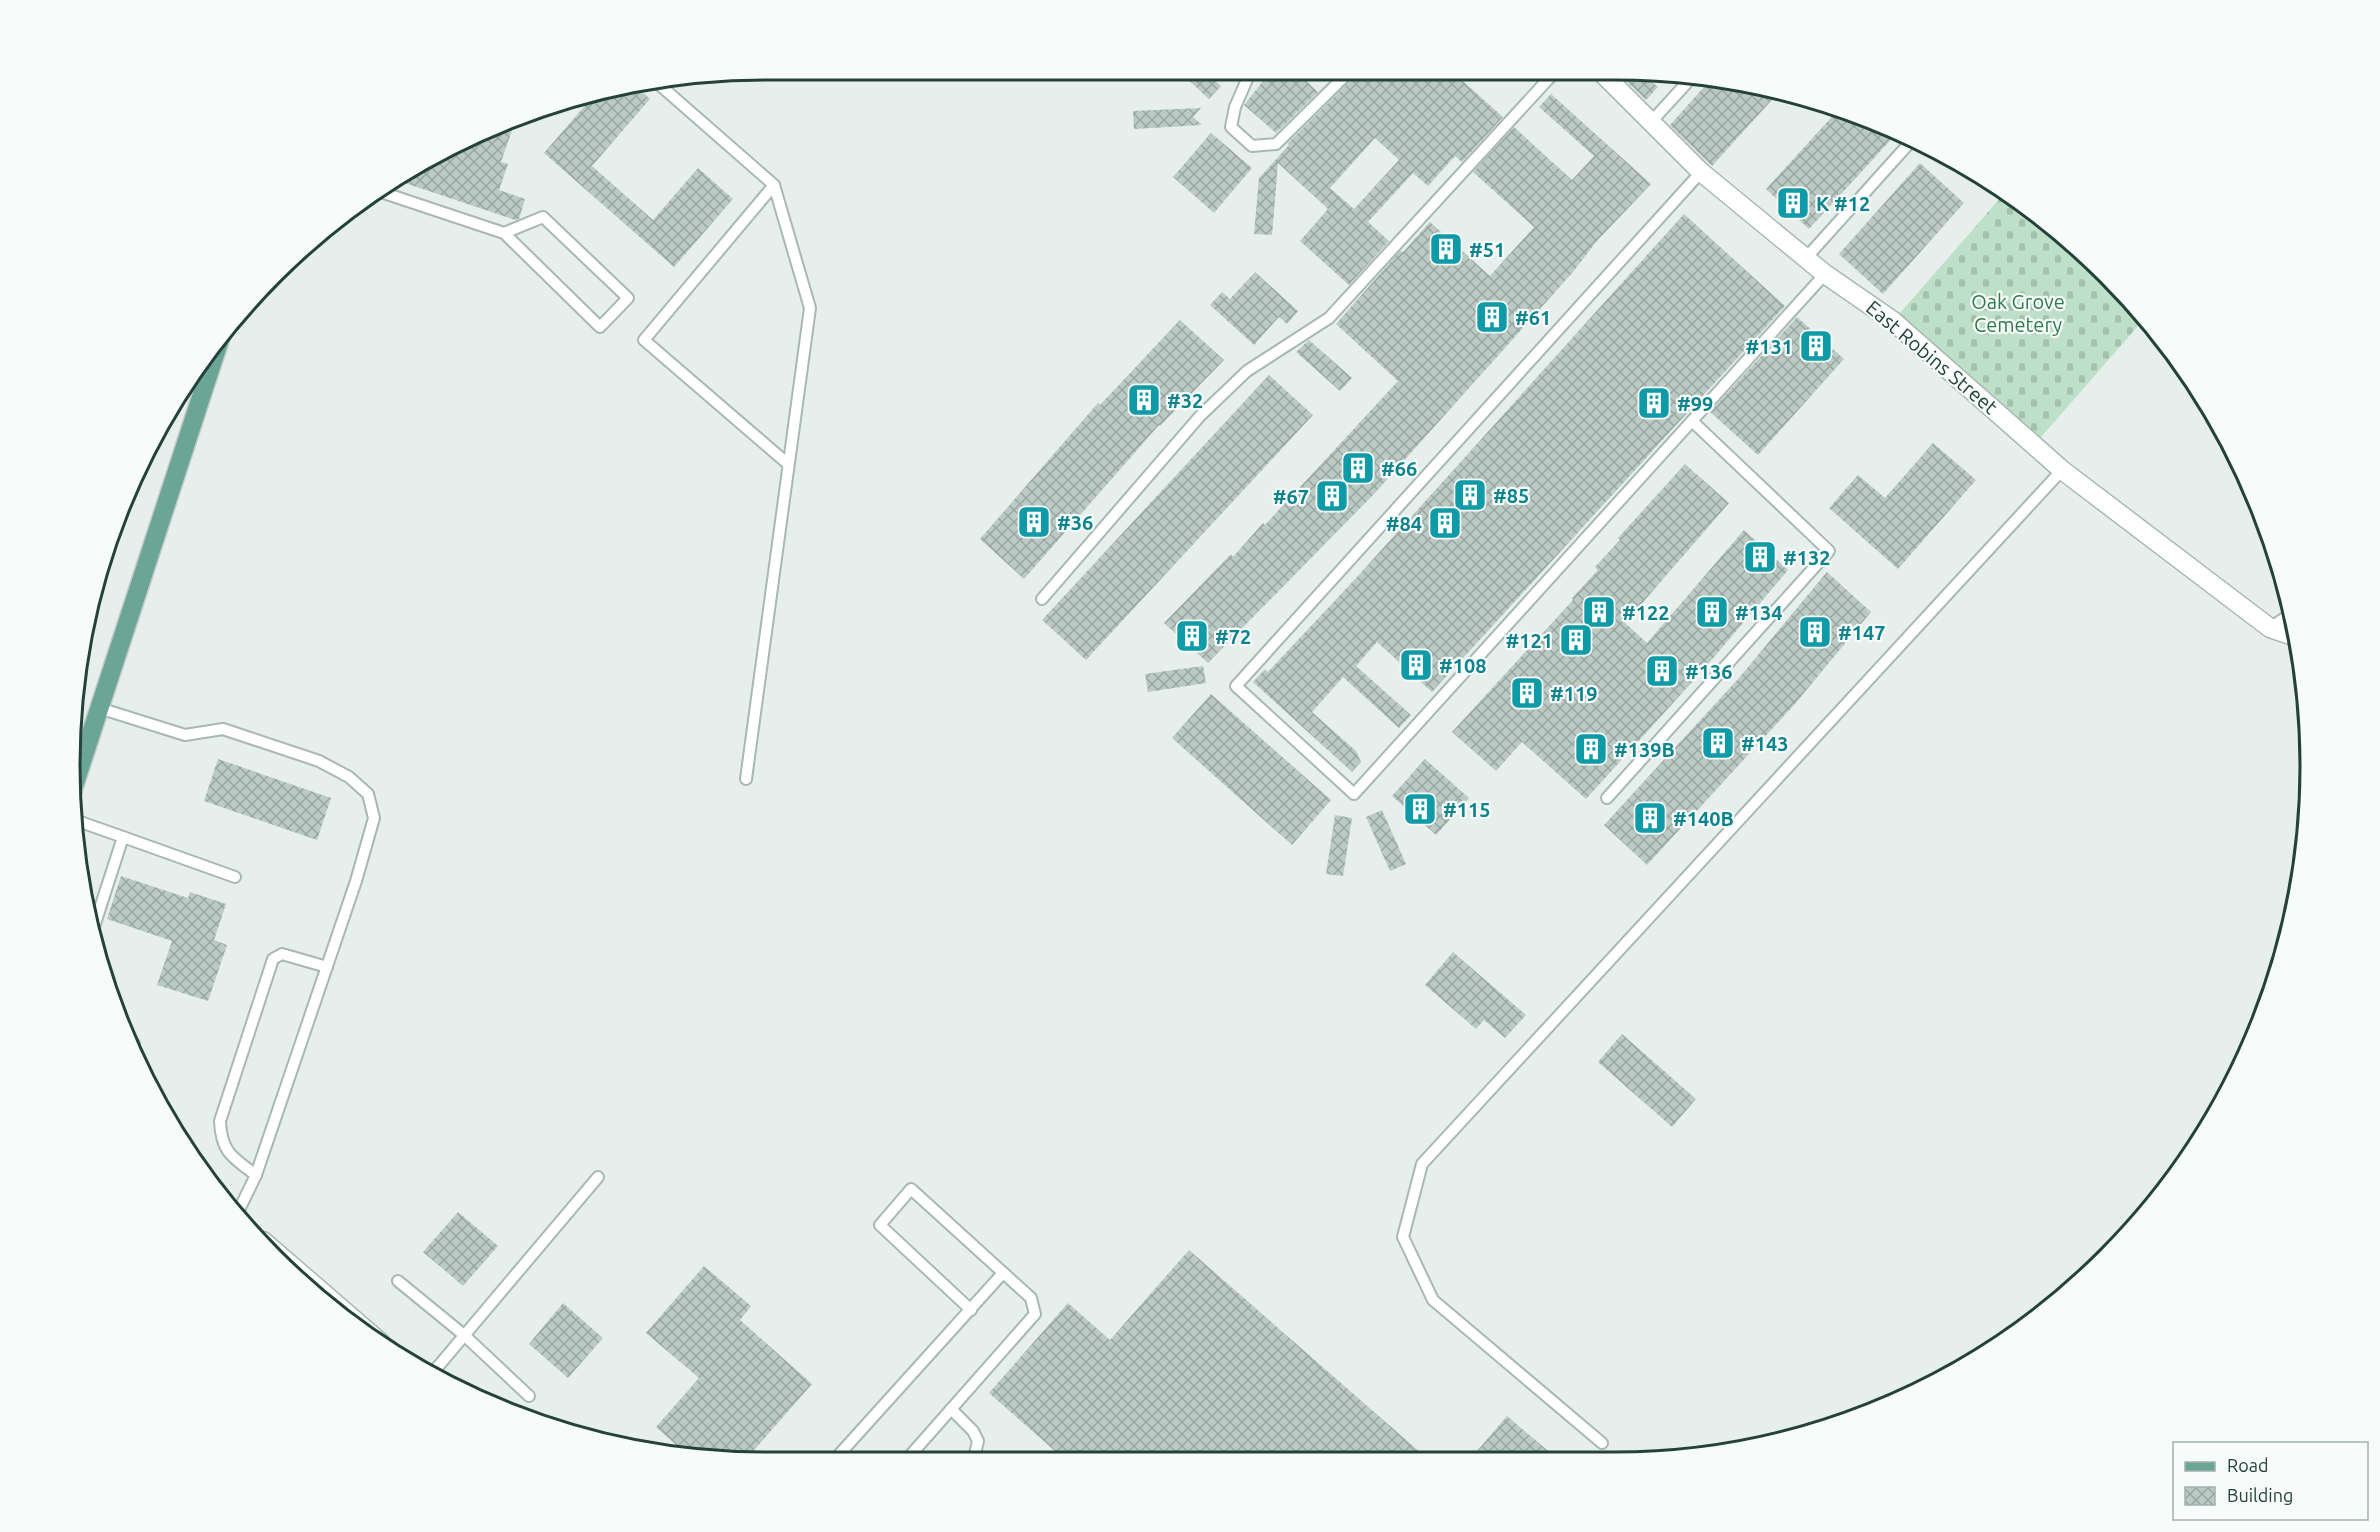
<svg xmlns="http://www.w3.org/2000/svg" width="2380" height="1532" font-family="Ubuntu,sans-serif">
	<defs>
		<pattern id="cemetery-stones" width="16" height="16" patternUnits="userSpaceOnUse" patternTransform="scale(1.5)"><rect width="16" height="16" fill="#bfe0c8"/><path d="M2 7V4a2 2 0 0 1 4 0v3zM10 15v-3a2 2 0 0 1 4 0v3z" fill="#a4c1ad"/></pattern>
		<pattern id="building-cross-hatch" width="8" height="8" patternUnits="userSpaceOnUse" patternTransform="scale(1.5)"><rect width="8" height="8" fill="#bbcac4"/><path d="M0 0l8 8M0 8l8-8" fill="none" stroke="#98a6a0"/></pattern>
	</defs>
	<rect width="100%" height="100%" fill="#e6efeb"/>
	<path fill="url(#cemetery-stones)" d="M2003,195L2073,242L2145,318L2035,444L1893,321Z"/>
	<g fill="url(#building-cross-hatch)" fill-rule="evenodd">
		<path d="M1183,75H1209L1221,86L1209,99Z"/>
		<path d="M1268,75H1300L1318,92L1276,133L1244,105Z"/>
		<path d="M1353,75H1456L1503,117L1462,162L1455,156L1428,186L1413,173L1368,222L1389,241L1349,285L1300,241L1328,209L1278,163L1272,235L1254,234L1259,178L1289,145L1287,144L1351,80ZM1375,138L1399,160L1354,209L1330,188Z"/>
		<path d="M1620,75H1644L1658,87L1646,100Z"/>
		<path d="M1713,77L1781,90L1712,166L1670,125Z"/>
		<path d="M634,85L650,99L592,166L653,220L698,168L733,199L674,267L544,153L596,93Z"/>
		<path d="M1551,94L1651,184L1596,242L1573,272L1374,494L1208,663L1164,623L1231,554L1233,557L1263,523L1265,525L1398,381L1336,324L1400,251L1403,252L1430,222L1490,276L1534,227L1473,172L1514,127L1572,180L1594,156L1539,107Z"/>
		<path d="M1201,108L1193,117L1202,125L1134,129L1133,111Z"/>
		<path d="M1839,109L1898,132L1809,229L1766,189Z"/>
		<path d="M516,119L501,162L508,164L499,190L525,199L519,219L515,220L393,179Z"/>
		<path d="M1211,133L1252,168L1214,213L1173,177Z"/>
		<path d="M1920,163L1964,203L1883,294L1839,254Z"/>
		<path d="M1684,214L1785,306L1432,692L1377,642L1356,666L1411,715L1399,728L1343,677L1312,712L1356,751L1361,762L1352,772L1253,682L1265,669L1268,672L1357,577Z"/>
		<path d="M1255,272L1298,311L1287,324L1279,317L1254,345L1210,305L1222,292L1230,299Z"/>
		<path d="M1797,317L1844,359L1758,455L1710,412Z"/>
		<path d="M1180,320L1224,360L1160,426L1159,425L1024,579L980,539L1098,403L1100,405Z"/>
		<path d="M1309,340L1352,378L1340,391L1296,352Z"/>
		<path d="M1269,375L1313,415L1086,660L1042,620Z"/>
		<path d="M1933,443L1976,480L1898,569L1829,508L1858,475L1885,498Z"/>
		<path d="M1685,464L1729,503L1625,623L1647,643L1744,530L1788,570L1703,670L1586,799L1522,742L1496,771L1452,732L1573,600L1572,598L1598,570L1595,567L1620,540L1618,538Z"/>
		<path d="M1827,572L1871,612L1794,705L1647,865L1604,825L1739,678Z"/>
		<path d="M1203,666L1206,683L1148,692L1145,674Z"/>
		<path d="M1211,694L1331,800L1292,845L1172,738Z"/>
		<path d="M218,759L331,798L317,840L204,801Z"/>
		<path d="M1425,759L1469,798L1436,835L1392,796Z"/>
		<path d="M1382,810L1406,864L1390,871L1366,817Z"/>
		<path d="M1335,815L1352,818L1343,876L1326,874Z"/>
		<path d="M121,876L188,898L190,892L226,904L214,940L227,945L208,1001L157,985L172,941L107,919Z"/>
		<path d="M1453,952L1526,1015L1505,1038L1484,1020L1476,1029L1425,985Z"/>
		<path d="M1622,1034L1696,1099L1672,1127L1598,1062Z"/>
		<path d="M458,1212L498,1246L463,1286L423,1252Z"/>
		<path d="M1189,1250L1429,1460L1064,1459L989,1393L1068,1303L1110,1340Z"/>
		<path d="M704,1266L751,1306L740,1320L812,1384L748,1457H690L656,1427L699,1378L646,1333Z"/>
		<path d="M563,1303L603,1338L568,1378L529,1344Z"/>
		<path d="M1507,1416L1560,1461H1489L1477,1451Z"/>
	</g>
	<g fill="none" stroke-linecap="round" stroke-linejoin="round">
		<defs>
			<g id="lane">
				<path d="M1249,75L1235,107L1231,127L1252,146L1276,144L1346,75"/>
				<path d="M654,80L774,185L810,308L746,779"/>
				<path d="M1651,122L1694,75"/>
				<path d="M1701,172L1236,686L1354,794L1825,274"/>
				<path d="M774,185L644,340L788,464"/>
				<path d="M375,190L504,233L600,327L628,298L543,217L504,233"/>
				<path d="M1806,258L1914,138"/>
				<path d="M1042,599L1200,416L1247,371L1329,318L1552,75"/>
				<path d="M2270,628L2292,613"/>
				<path d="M99,708L185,735L223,729L319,761L349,777L368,794L374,818L356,881L256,1175L238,1212"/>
				<path d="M1607,798L1829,551L1692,421"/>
				<path d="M72,819L123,837L91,936"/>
				<path d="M123,837L235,877"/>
				<path d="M116,1016L134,1044L130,1048"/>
				<path d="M256,1175C233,1158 221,1152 220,1121L273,959L282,954L327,967"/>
				<path d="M398,1281L464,1335L529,1396"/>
				<path d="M430,1376L598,1177"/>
				<path d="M951,1409L973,1431L978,1441L974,1458"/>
				<path d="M1602,1443L1433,1300L1403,1237L1422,1164L2062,470"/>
				<path d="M836,1458L1003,1273"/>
				<path d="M908,1458L1035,1314L1031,1298L911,1189L880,1225L971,1310"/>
			</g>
			<g id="street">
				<path d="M1604,75L1701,172L1825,274L1893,321L2062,470L2270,628L2296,637"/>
				<path d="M263,1241L381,1343"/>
			</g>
			<path id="primary" d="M71,795L223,330"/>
		</defs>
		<use href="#lane" stroke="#a8b8b2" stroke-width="14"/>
		<use href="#street" stroke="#a8b8b2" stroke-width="21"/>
		<use href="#primary" stroke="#c2cac8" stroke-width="21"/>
		<use href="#lane" stroke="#fff" stroke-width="10"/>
		<use href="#street" stroke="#fff" stroke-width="18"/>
		<use href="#primary" stroke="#6aa596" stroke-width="18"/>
	</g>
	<defs>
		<symbol id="building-square" viewBox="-11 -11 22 22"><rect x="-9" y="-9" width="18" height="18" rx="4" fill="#0f9aa8" stroke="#f7fbf9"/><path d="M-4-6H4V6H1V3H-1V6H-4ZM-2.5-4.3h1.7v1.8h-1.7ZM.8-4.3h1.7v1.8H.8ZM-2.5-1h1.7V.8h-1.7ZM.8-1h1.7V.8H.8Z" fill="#fff"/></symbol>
	</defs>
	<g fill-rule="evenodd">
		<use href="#building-square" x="1774" y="184" width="38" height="38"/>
		<use href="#building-square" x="1427" y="230" width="38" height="38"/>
		<use href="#building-square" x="1473" y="298" width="38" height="38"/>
		<use href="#building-square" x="1797" y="327" width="38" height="38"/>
		<use href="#building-square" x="1125" y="381" width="38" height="38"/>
		<use href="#building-square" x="1635" y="384" width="38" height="38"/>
		<use href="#building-square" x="1339" y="449" width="38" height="38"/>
		<use href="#building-square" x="1451" y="476" width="38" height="38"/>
		<use href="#building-square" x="1313" y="477" width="38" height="38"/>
		<use href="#building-square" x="1015" y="503" width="38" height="38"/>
		<use href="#building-square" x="1426" y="504" width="38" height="38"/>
		<use href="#building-square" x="1741" y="538" width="38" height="38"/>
		<use href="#building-square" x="1580" y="593" width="38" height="38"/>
		<use href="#building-square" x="1693" y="593" width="38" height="38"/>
		<use href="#building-square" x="1796" y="613" width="38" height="38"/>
		<use href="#building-square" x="1173" y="617" width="38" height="38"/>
		<use href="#building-square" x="1557" y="621" width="38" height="38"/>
		<use href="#building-square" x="1397" y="646" width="38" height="38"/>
		<use href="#building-square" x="1643" y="652" width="38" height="38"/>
		<use href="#building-square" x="1508" y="674" width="38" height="38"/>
		<use href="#building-square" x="1699" y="724" width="38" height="38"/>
		<use href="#building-square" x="1572" y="730" width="38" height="38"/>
		<use href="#building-square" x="1401" y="790" width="38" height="38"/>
		<use href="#building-square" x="1631" y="799" width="38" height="38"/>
	</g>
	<g text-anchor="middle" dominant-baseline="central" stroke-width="4.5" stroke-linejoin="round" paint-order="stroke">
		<g font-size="20" font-weight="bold" fill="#0d838f" stroke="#f7fbf9" text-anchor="start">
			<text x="1816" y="203">K #12</text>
			<text x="1469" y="249">#51</text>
			<text x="1515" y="317">#61</text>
			<text x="1793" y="346" text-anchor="end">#131</text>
			<text x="1167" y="400">#32</text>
			<text x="1677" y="403">#99</text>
			<text x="1381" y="468">#66</text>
			<text x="1493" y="495">#85</text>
			<text x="1309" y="496" text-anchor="end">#67</text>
			<text x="1057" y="522">#36</text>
			<text x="1422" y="523" text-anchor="end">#84</text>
			<text x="1783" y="557">#132</text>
			<text x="1622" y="612">#122</text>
			<text x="1735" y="612">#134</text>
			<text x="1838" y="632">#147</text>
			<text x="1215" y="636">#72</text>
			<text x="1553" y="640" text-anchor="end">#121</text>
			<text x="1439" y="665">#108</text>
			<text x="1685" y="671">#136</text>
			<text x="1550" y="693">#119</text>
			<text x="1741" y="743">#143</text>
			<text x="1614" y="749">#139B</text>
			<text x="1443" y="809">#115</text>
			<text x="1673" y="818">#140B</text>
		</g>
		<g font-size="20" fill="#2d7a4b" stroke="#f7fbf9">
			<text x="2018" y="301">Oak Grove<tspan x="2018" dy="23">Cemetery</tspan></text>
		</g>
		<g font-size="20" fill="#24423a" stroke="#f7fbf9">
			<text transform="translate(1932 357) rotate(40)">East Robins Street</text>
		</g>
	</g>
	<path d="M0 0H2380V1532H0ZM766 80H1614A686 686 0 0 1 2300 766V766A686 686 0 0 1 1614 1452H766A686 686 0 0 1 80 766V766A686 686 0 0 1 766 80Z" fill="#f7fbf9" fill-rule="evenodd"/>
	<path fill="none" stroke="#24423a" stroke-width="3" d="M766 80H1614A686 686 0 0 1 2300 766V766A686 686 0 0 1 1614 1452H766A686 686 0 0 1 80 766V766A686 686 0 0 1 766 80Z"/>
	<rect x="2173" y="1442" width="195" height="78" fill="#f7fbf9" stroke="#a3b1ad" stroke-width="1.5"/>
	<rect x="2185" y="1462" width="30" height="9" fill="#6aa596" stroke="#a3b1ad" stroke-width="1.5"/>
	<text x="2227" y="1472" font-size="18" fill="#24423a">Road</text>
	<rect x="2185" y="1487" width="30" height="18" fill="url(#building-cross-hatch)" stroke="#a3b1ad" stroke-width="1.5"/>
	<text x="2227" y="1502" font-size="18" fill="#24423a">Building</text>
</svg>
